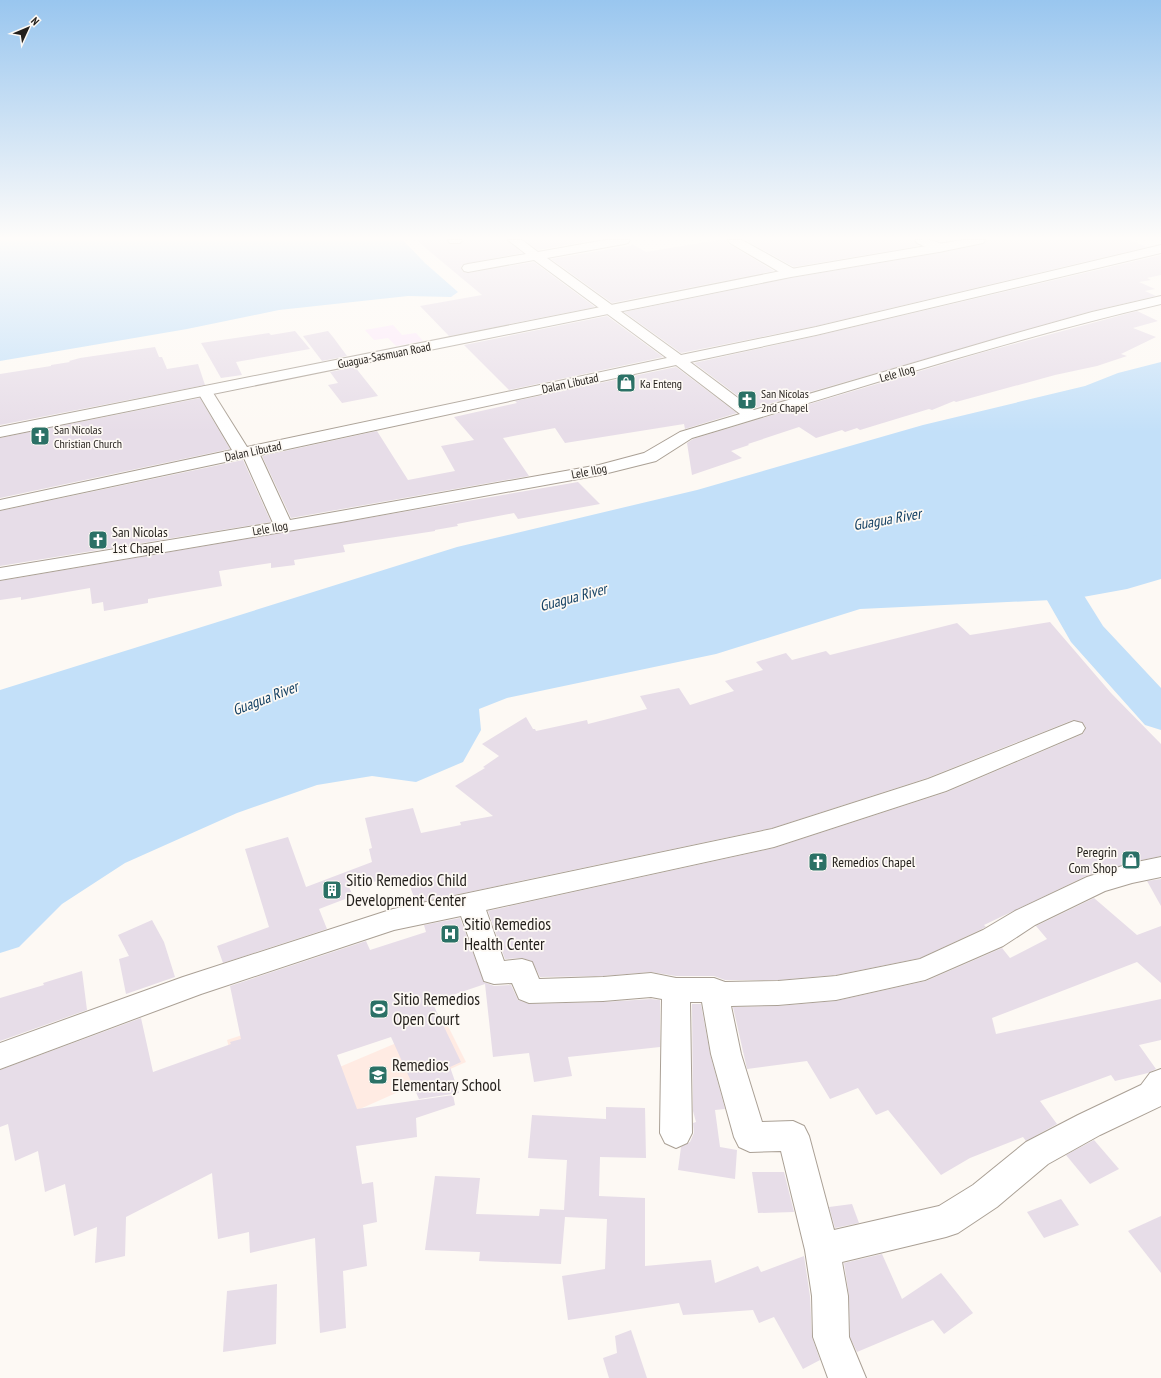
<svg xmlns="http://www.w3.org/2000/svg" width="1161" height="1378" font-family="'PT Sans Narrow',sans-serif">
	<rect width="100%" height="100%" fill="#fdf9f4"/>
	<path fill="#fce9fa" d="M393,325L402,335L416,333L423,341L396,346L388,338L374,340L365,330Z"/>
	<path fill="#ffebe3" d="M446,1022L466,1062L299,1136L244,1105L227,1040L270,1026L290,1088Z"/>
	<g fill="#c3e0f9">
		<path d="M0,240H403L425,263L458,292L451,297L408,296L279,310L187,329L0,361Z"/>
		<path d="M1161,362V579L1127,589L1072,599L860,609L716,654L507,698L479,709L481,730L463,762L416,782L372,776L317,785L237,813L125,863L62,904L19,947L0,953V690L457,547L697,490L923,425L1085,386L1118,373Z"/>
	</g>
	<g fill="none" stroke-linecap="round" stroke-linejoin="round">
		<path fill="#c3e0f9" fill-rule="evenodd" d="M1035,535L1048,538L1103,626L1161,688V730L1145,725L1071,642L1016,546L1022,538Z"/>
	</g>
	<g fill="#e7dde8">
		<path d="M416,240H447L450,244H460L463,240H507L522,253L464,264L461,267L463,272L468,273L534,262L595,307L449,336L420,306L482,295Z"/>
		<path d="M524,240H586L589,241L538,250Z"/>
		<path d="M718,240H727L729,244L774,271L612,303L551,259L634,245L646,252Z"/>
		<path d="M745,240H914L916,244L919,246L794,267Z"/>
		<path d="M986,240H1130L1147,247L816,326L681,353L624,312L791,278L939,253L983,244Z"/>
		<path d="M1161,255V275L1147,278L1151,280L1139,282L1155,289L1145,291L1156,296L1092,311L754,408L694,363L816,336Z"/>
		<path d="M1137,311L1158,321L1133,328L1156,337L1121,354L1127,356L1097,366L1055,375L956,402L954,401L932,410L929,409L860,430L857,428L845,432L842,430L816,438L799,427L748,444L749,445L731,451L742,458L692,475L687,443L693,439L984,352Z"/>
		<path d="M607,316L663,357L509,390L464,345Z"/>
		<path d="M295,331L310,349L236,362L242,375L221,378L201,343L269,333L271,335Z"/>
		<path d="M328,331L333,337L347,356L322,361L303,336Z"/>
		<path d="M155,347L159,357H162L167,369L198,364L205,385L0,425V374L51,366V365L70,362L69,361L80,358Z"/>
		<path d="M355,367L378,396L342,403L328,385L338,383L330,372Z"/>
		<path d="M676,367L737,413L685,429L684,424L565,443L555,428L503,438L529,476L291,518L262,456L377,431L408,480L455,471L441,446L474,440L454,417L517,403L515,401Z"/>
		<path d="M200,398L230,449L0,498V438Z"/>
		<path d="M243,460L271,522L0,566V511Z"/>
		<path d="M578,482L600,504L518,519L514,513L457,524L458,526L435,530V531L343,545L345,552L294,560L295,565L271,568V563L219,571L222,586L148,599V603L104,611L103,602L92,604L90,588L21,600V597L0,600V581Z"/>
		<path d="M1050,622L1111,693L1161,744V856L1132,862L1086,876L984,925L986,927L982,929L920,958L836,975L778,980H725L714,976H676L651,972L603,976L540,977L532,961L522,958L505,959L488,911L774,848L947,792L1083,734L1086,727L1082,722L1073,720L927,778L772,828L416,903L406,875L349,887L353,896L319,909L327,929L223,963L217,946L269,927L245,849L288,837L306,887L372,862L369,849L372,848L365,818L413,808L421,833L461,825L460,822L493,816L455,786L485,768L483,767L499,756L482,744L526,717L533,729H535L536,731L587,720L588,724L647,709L640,696L679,688L690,705L734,691L725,681L763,670L756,662L786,653L792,660L826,651L830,655L957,623L970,635Z"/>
		<path d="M1161,879V906L1147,881Z"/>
		<path d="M1094,898L1137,935L1161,926V983L1137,962L992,1018L996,1034L1161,999V1040L1139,1045L1156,1069L1148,1073L1115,1081L1111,1075L1040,1101L1057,1124L1026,1141L1023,1137L970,1158L941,1175L888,1110L876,1115L858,1088L830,1099L807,1061L747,1069L733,1007L778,1006L836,1001L926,981L1002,948L1010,958L1047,939L1036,926Z"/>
		<path d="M460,918L484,982L494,986L511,985L518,1000L529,1004L603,1002L651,999L660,1000V1047L568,1057L572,1076L534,1082L529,1053L493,1057L485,984L432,1002L461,1062L450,1067L459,1093L419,1099L391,1037L337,1055L357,1109L453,1095L455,1105L416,1118L417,1137L356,1146L362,1184L373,1182L377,1222L363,1225L367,1266L343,1271L346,1328L320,1333L315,1238L250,1253L249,1232L218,1239L212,1173L126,1217L125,1256L95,1263L97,1227L74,1236L65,1184L45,1192L38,1151L15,1161L8,1124L0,1127V1070L141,1018L153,1072L231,1044L230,1042L241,1039L230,986L366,941L370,950L426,932L424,925Z"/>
		<path d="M152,920L164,942L175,977L126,994L119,959L129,956L118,935Z"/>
		<path d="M82,971L87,1010L0,1041V998L44,985L43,983Z"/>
		<path d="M692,1004H701L710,1054L725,1109L715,1110L720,1147L737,1150L735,1179L678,1170L681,1147L690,1142L694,1133L693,1123L696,1122L693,1111Z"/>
		<path d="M606,1107L645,1108L646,1158L600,1157L599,1196L645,1198V1266L711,1260L715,1283L758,1266L761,1272L804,1256L810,1296L812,1337L820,1360L803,1369L774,1317L759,1323L753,1310L683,1315L679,1303L568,1320L562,1276L605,1269L607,1219L565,1217L561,1264L479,1261L480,1252L425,1250L435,1176L480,1178L476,1214L539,1216L540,1209L564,1210L567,1160L528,1158L532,1115L606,1119Z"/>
		<path d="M1094,1140L1119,1169L1090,1184L1066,1155Z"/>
		<path d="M752,1172H784L794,1212L758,1213Z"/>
		<path d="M1061,1199L1079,1225L1044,1238L1027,1212Z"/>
		<path d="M852,1204L859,1223L835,1228L829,1207Z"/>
		<path d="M1161,1216V1273L1128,1231Z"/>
		<path d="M882,1254L902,1299L941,1273L973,1313L944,1334L933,1320L857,1352L850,1337L849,1296L844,1263Z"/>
		<path d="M277,1284L276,1344L223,1352L227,1291Z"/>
		<path d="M631,1330L647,1378H609L603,1358L617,1353L615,1336Z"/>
	</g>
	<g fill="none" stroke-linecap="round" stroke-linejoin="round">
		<defs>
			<g id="minor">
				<path d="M448,240H462L460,243H450Z"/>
				<path d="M508,240H522L538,252L605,240H630L628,243L624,244L547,258L681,355L816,327L1161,245V253L816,335L690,362L754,410L1003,337L1092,312L1161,296V304C1003,341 847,392 692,438L656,461L600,475L341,522L0,580V568L273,523L244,458L0,510V500L232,450L197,391L200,388L205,386L210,388L247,447L667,358L534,260L468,272L464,271L462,268L464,265L468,264L526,254ZM676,365L740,414L680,432L644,453L599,465L290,520L260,455Z"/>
				<path d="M728,240H742L796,270L797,273L796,276H786L730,243Z"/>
				<path d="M915,240C925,239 938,239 945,248L943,251C934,253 925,246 917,243Z"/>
				<path d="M1074,721L1082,723L1085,728L1082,733L946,791L774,847L486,910L504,961L522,959L532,962L539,979L603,977L651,973L676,978H714L725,982L778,981L836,976L920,959L983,930L1015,911L1087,877L1132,863L1161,857V877L1132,883L1105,891L1035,925L1003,946L925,980L836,1000L778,1005L731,1006L741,1054L762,1122L793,1121L804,1126L809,1136L834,1230L939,1206L973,1185L1026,1142L1078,1115L1141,1085L1150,1073L1161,1069V1106L1100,1135L1048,1164L997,1207L958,1233L946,1237L842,1262L848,1296L849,1337L866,1378H828L813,1337L812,1296L805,1250L781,1151L750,1152L739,1147L734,1137L711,1054L702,1002H690L692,1133L687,1143L676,1148L665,1143L660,1133L662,999L651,997L603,1001L529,1003L519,999L512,983L494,984L484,981L461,916L394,930L201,994L0,1069V1043L183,977L393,909L772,829L928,779Z"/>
			</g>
			<path id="major" d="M962,240H985L983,243L939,252L791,277L0,437V427L791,269Z"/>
		</defs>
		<use href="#minor" stroke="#aaa095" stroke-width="2"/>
		<use href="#major" stroke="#aaa095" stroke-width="2"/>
		<use href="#minor" fill="#fff" fill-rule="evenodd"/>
		<use href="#major" fill="#fff" fill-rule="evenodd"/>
	</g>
	<linearGradient id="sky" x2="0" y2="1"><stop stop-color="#99c6ef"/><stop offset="0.55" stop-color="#fefcfa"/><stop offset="1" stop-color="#fefcfa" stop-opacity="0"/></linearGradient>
	<rect width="1161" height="433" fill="url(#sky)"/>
	<defs>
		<symbol id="shop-square" viewBox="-11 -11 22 22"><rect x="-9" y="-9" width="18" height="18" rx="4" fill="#2b7166" stroke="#fdf9f4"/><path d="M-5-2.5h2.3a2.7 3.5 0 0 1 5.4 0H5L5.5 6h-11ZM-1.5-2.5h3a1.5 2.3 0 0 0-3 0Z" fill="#fff"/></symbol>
		<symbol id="church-square" viewBox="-11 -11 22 22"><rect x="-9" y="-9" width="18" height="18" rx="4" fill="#2b7166" stroke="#fdf9f4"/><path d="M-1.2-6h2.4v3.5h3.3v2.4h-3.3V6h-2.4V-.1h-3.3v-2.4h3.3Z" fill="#fff"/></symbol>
		<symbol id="building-square" viewBox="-11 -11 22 22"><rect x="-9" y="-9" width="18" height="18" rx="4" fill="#2b7166" stroke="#fdf9f4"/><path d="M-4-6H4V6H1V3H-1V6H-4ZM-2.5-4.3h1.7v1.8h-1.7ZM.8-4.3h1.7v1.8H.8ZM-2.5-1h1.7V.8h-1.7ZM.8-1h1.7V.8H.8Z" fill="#fff"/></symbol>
		<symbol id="hospital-square" viewBox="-11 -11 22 22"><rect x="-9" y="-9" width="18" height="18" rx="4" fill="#2b7166" stroke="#fdf9f4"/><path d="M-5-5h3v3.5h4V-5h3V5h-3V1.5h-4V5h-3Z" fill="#fff"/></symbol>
		<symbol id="stadium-square" viewBox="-11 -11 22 22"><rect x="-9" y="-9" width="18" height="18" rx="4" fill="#2b7166" stroke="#fdf9f4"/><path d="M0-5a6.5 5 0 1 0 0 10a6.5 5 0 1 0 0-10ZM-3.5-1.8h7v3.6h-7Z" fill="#fff"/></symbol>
		<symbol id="school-square" viewBox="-11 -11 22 22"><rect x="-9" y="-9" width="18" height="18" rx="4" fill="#2b7166" stroke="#fdf9f4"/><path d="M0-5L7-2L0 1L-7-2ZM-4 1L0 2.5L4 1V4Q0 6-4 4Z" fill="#fff"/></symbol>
	</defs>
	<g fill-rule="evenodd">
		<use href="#shop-square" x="615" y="372" width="22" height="22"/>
		<use href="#church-square" x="736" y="389" width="22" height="22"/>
		<use href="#church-square" x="29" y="425" width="22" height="22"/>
		<use href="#church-square" x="87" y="529" width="22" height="22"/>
		<use href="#shop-square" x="1120" y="849" width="22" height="22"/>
		<use href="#church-square" x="807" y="851" width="22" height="22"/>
		<use href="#building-square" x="321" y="879" width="22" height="22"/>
		<use href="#hospital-square" x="439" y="923" width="22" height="22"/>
		<use href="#stadium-square" x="368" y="998" width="22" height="22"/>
		<use href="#school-square" x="367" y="1064" width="22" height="22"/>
	</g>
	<g text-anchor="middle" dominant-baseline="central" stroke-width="3.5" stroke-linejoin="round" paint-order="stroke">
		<g font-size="12" fill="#231f1b" stroke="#fdf9f4">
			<text transform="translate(384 355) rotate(-11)">Guagua-Sasmuan Road</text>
			<text transform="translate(897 373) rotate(-16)">Lele Ilog</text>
			<text transform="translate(570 383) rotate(-12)">Dalan Libutad</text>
			<text transform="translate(253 451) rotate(-12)">Dalan Libutad</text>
			<text transform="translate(589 471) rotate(-11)">Lele Ilog</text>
			<text transform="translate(270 528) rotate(-10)">Lele Ilog</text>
		</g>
		<g font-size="12" fill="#231f1b" stroke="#fdf9f4" text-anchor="start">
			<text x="640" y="383">Ka Enteng</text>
			<text x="761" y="393">San Nicolas<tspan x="761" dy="14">2nd Chapel</tspan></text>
			<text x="54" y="429">San Nicolas<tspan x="54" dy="14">Christian Church</tspan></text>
		</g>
		<g font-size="14" fill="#231f1b" stroke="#fdf9f4" text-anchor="start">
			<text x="112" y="532">San Nicolas<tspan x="112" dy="16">1st Chapel</tspan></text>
			<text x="1117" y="852" text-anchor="end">Peregrin<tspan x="1117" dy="16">Com Shop</tspan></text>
			<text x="832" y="862">Remedios Chapel</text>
		</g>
		<g font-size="15" font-style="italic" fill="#134063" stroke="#fdf9f4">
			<text transform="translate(887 519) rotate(-10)">Guagua River</text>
			<text transform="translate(573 597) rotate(-15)">Guagua River</text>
			<text transform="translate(265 698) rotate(-21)">Guagua River</text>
		</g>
		<g font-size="17" fill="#231f1b" stroke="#fdf9f4" text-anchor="start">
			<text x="346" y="880">Sitio Remedios Child<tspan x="346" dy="20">Development Center</tspan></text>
			<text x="464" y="924">Sitio Remedios<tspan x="464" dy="20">Health Center</tspan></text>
			<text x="393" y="999">Sitio Remedios<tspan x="393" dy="20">Open Court</tspan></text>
			<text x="392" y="1065">Remedios<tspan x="392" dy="20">Elementary School</tspan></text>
		</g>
	</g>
	<g transform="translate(28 28) rotate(46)" stroke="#fdf9f4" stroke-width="3" paint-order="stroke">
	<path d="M0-3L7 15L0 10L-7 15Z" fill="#231f1b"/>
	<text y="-6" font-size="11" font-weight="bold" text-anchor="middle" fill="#231f1b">N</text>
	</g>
</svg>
